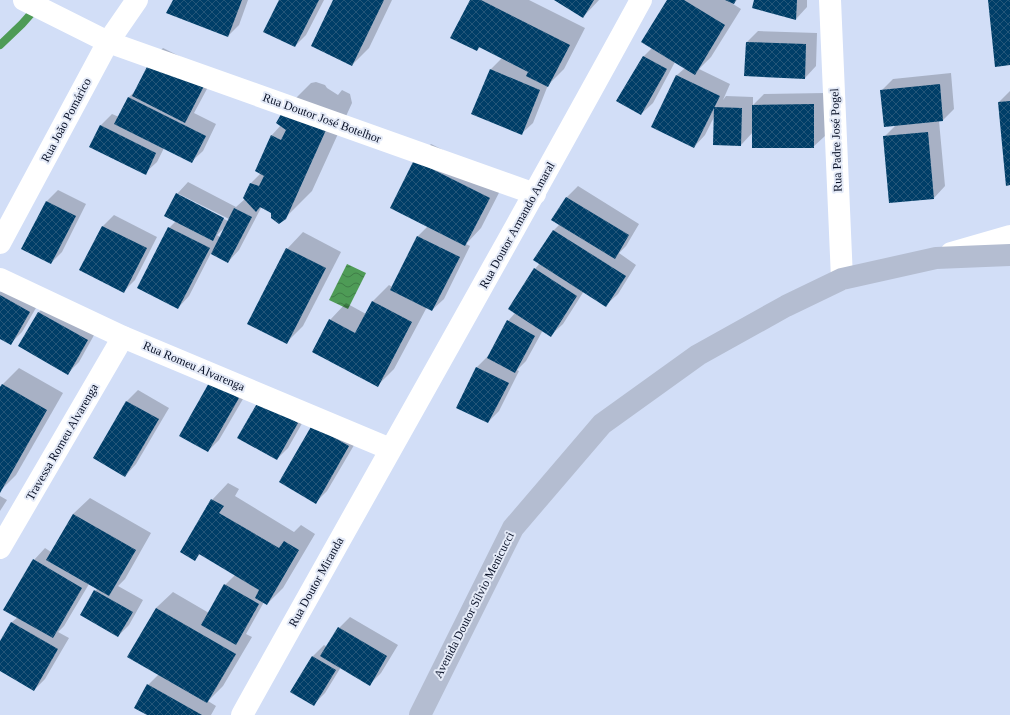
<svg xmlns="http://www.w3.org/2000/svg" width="1010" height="715" font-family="'Times New Roman',serif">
	<defs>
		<pattern id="water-waves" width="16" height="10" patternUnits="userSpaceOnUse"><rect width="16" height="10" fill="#4e9b56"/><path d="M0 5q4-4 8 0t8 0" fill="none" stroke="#3f7d47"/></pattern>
		<pattern id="building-cross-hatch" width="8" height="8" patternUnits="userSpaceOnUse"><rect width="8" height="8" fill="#003e68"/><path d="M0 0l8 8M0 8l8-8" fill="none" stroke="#245679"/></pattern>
	</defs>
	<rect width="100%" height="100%" fill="#d2def7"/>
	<path fill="url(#water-waves)" d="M347,264L366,273L348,309L329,300Z"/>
	<g fill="#0003" fill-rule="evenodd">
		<path d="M175,0H248L239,25L228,36Z"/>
		<path d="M280,0H324L306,35L295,46Z"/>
		<path d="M334,0H392L369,48L352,65Z"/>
		<path d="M471,0H529L585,28L564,69L548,85L533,123L521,134L490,70L502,58L480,47L477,50Z"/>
		<path d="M555,0H599L583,17Z"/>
		<path d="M668,0H737L733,4L741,9L711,57L699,69L730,84L723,100L726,96L753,97V105L764,94L825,93V136L813,147L753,132L741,145L715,115L705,135L694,147L652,126L677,75L685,68L675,62L653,103L641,114L618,101L644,56L652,48Z"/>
		<path d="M755,0H807V7L796,19Z"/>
		<path d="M758,31L817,33L816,66L805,78L747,42Z"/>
		<path d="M163,48L215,74L194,113L216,124L203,151L191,162L164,148L157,162L145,173L91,146L101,125L112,114L119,117L129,97L136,90L152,59Z"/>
		<path d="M951,73L954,109L943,120L939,121L945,186L934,198L884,137L896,125L881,91L893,79Z"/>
		<path d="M316,82L325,85L327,88L338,95L342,90L350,94L352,103L312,191L285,218L262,206L239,250L228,262L211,253L189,296L178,308L169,228L176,221L177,194L188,182L236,207L245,199L251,183L261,173L256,170L272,135L281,125L284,110L311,83ZM179,194L229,219L228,221L179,196ZM224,228L220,237L217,235Z"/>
		<path d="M1010,91V184L999,102Z"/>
		<path d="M431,144L505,181L481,228L466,244L470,246L444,299L432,310L427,307L394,369L378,385L330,320L346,303L366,314L373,301L389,285L392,287L418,236L428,226L415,161Z"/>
		<path d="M578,186L639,224L626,246L619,253L636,265L618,294L606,305L584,291L563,324L551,335L543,330L526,361L517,370L519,371L499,411L488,422L457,407L477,367L488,356L508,321L515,313L535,269L540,263L535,260L554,230L560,224L567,197Z"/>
		<path d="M58,190L86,204L62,252L51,263L22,249L47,201Z"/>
		<path d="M114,215L157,237L135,280L123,292L81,270L103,226Z"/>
		<path d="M303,232L341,252L303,326L287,342V249Z"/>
		<path d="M9,283L40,301L22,332L10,344L0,338V292Z"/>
		<path d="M50,301L98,328L79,362L68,373L20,346L39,312Z"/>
		<path d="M19,368L63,393L16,475L0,491V387Z"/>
		<path d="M250,387L219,440L208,451L180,436Z"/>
		<path d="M138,390L169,408L136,464L125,476L94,458L127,401Z"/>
		<path d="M309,411L288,448L277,459L239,438Z"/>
		<path d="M313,426L360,435L327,491L316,502Z"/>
		<path d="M228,483L239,489L235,496L294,532L301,525L315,534L283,588L267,604L264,602L246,634L252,637L223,686L208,701L216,706L211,715H149L148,685L159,674L128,657L156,608L173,592L209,613L225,585L235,575L200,554L195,560L212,500Z"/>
		<path d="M0,496L7,500L0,511Z"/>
		<path d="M90,498L151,533L125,579L118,586L143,600L129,625L118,636L95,591L97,589L89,584L64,626L58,632L69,638L45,679L34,690L0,670V643L12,622L18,617L34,560L45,548L51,552L73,514Z"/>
		<path d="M350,617L398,645L381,673L370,684L341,667L325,693L313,705L291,691L313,656L324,645L327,647L339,628Z"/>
	</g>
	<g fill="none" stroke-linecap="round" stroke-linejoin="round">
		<path stroke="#4e9b56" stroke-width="8" d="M0,45L22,24L37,7"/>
	</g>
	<g fill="url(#building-cross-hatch)">
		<path d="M173,0H242L228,37L166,13Z"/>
		<path d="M279,0H319L295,47L263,32Z"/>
		<path d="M333,0H384L352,66L311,46Z"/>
		<path d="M470,0H481L570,45L548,87L526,76L528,72L479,47L477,51L450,38Z"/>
		<path d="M554,0H594L583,18Z"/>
		<path d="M667,0H684L725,25L695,75L641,42Z"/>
		<path d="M725,0H736L734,4Z"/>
		<path d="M754,0H797L796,20L752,8Z"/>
		<path d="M988,0H1010V65L995,67Z"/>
		<path d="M746,42L806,44L805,79L744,76Z"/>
		<path d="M643,56L667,69L641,115L616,101Z"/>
		<path d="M151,59L204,86L185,123L132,96Z"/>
		<path d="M490,69L540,90L522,135L471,114Z"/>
		<path d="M676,75L720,96L694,148L651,127Z"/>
		<path d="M940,84L943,121L884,127L880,90Z"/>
		<path d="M128,97L206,136L192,163L114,124Z"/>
		<path d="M1010,101V185L1006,186L998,102Z"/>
		<path d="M814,104V148H752V105Z"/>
		<path d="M714,107L742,108L741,146L713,145Z"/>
		<path d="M284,109L326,130L286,219L279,224L271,218V213L260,207L256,212L243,198L250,183L259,186L264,176L255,171L271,135L281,140L286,130L276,123Z"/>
		<path d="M100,125L156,153L146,175L89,147Z"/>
		<path d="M928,132L934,199L889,203L883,136Z"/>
		<path d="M414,160L490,198L465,246L390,208Z"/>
		<path d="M176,193L224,218L213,241L164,216Z"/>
		<path d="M566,197L629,235L615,259L551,220Z"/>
		<path d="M46,201L76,216L51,264L21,249Z"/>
		<path d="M234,208L252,217L228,263L211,254Z"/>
		<path d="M102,226L147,248L124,293L79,270Z"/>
		<path d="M168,227L210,248L178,309L137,288Z"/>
		<path d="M553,230L626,276L606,307L533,260Z"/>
		<path d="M417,236L460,257L432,311L390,290Z"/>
		<path d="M286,248L326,268L287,344L247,324Z"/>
		<path d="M534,268L577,296L551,337L508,309Z"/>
		<path d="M0,295L30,312L11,345L0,339Z"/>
		<path d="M372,301L412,322L378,387L312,352L329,319L355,333Z"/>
		<path d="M38,312L88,340L68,375L18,346Z"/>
		<path d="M507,320L535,336L515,373L487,358Z"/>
		<path d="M476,367L509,383L488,423L456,408Z"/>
		<path d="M210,381L239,398L208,452L179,436Z"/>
		<path d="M2,384L47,410L0,493V387Z"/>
		<path d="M259,400L298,423L277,460L237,438Z"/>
		<path d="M126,401L159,419L125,477L93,458Z"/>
		<path d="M312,425L349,446L316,504L279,482Z"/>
		<path d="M211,499L224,506L219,513L279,548L284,541L299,550L267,605L255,598L259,590L199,554L195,561L180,552Z"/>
		<path d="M73,514L136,550L109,596L46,560Z"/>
		<path d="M33,559L82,588L53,638L3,610Z"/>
		<path d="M224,584L259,604L236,645L201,625Z"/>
		<path d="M94,590L133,612L118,637L80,615Z"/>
		<path d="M156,608L236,654L207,703L127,657Z"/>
		<path d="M11,622L58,649L34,691L0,671V641Z"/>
		<path d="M338,627L387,656L370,686L320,656Z"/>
		<path d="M312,656L336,670L314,706L290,692Z"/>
		<path d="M147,684L202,715H147L134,708Z"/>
	</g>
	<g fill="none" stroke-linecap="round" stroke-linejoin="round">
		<g stroke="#fff" stroke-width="22">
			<path d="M24,0L108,42L535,194"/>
			<path d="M830,0L842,279"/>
			<path d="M0,243L108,42L137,0"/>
			<path d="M951,253L1010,236"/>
			<path d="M0,279L123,337L390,449"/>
			<path d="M0,548L123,337"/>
			<path d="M242,715C375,476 510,240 641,0"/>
		</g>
		<path stroke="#b4bdd1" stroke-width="22" d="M420,715L513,528L602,424L698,355L786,306L842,279L936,258L1010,255"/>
	</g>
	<g text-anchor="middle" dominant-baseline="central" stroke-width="4" stroke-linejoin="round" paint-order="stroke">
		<g font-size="12" fill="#070f25" stroke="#e5ebf8">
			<text transform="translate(322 118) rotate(20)">Rua Doutor José Botelhor</text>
			<text transform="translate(66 120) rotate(-62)">Rua João Pomárico</text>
			<text transform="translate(836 140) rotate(-92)">Rua Padre José Pogel</text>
			<text transform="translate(517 225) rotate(-61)">Rua Doutor Armando Amaral</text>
			<text transform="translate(194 366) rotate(23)">Rua Romeu Alvarenga</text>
			<text transform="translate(62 442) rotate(-60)">Travessa Romeu Alvarenga</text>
			<text transform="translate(316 582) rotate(-61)">Rua Doutor Miranda</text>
			<text transform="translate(474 605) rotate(-63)">Avenida Doutor Sílvio Menicucci</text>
		</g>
	</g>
</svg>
